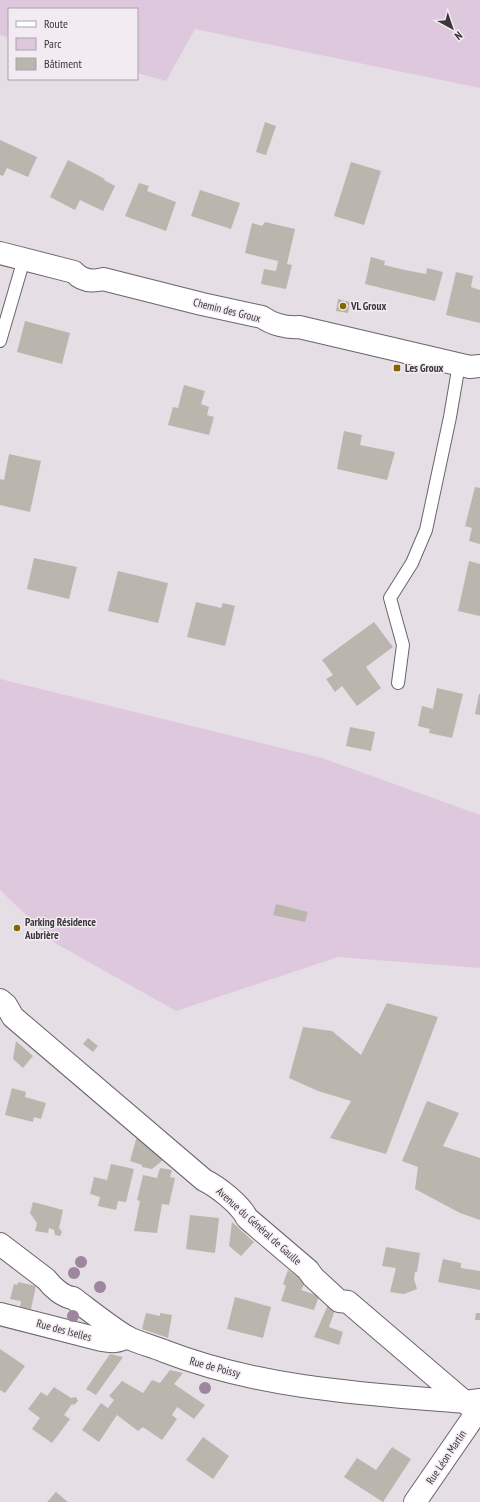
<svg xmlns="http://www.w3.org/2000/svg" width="480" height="1502" font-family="'PT Sans Narrow',sans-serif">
	<rect width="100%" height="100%" fill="#e5dee5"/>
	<g fill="#dec8dd">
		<path d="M0,0H480V88L195,29L166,81L137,73V9H9V38L0,35Z"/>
		<path d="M0,679L322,758L480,815V968L338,957L176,1011L55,943L0,890Z"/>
	</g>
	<g fill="#bab6ae">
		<path d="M265,122L276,126L266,155L256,152Z"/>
		<path d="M0,140L37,157L28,177L7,168L3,176L0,175Z"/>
		<path d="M68,160L105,179L104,180L115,186L103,211L80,200L75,210L50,197Z"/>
		<path d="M351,162L381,171L364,225L334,216Z"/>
		<path d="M139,183L149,186L147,191L176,202L166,231L125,216Z"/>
		<path d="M200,190L240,203L231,229L191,216Z"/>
		<path d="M265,222L295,229L287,264L292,265L286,289L261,284L264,269L276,271L278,261L245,253L252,223L262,226Z"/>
		<path d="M371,257L385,261L384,265L405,270L426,274L427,268L443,272L435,301L365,284Z"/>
		<path d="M456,272L473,276L471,287L480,290V323L446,315Z"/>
		<path d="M338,299L350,302L348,313L336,311Z"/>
		<path d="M25,321L70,333L62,364L17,352Z"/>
		<path d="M184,385L205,391L201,404L209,407L207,415L214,417L209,435L168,425L173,407L178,408Z"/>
		<path d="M344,431L362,435L360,445L395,452L387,480L337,469Z"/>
		<path d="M9,454L41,461L30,512L0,505V479L4,480Z"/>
		<path d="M475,487L480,488V544L469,541L472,528L465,526Z"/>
		<path d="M34,558L77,567L69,599L27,589Z"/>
		<path d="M469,561L480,564V616L458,611Z"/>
		<path d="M118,571L168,583L158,623L108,611Z"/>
		<path d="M196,602L221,608L223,603L235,606L225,646L187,637Z"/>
		<path d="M374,622L393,647L366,667L381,688L357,706L342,686L335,692L326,679L333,675L322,660Z"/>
		<path d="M437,688L463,694L452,738L429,733L430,729L418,726L422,706L433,709Z"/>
		<path d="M479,694H480V715L475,714Z"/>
		<path d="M350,727L375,732L371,751L346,746Z"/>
		<path d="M276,904L308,912L305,922L273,915Z"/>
		<path d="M387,1003L438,1017L386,1154L330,1138L351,1101L318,1091L289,1078L303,1027L332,1031L361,1055Z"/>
		<path d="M88,1038L98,1046L93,1052L83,1044Z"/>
		<path d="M16,1041L33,1056L23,1068L13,1059Z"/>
		<path d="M12,1088L26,1092L25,1097L46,1103L41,1119L34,1117L33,1122L5,1115Z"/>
		<path d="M427,1101L459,1113L443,1146L480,1158V1220L460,1213L415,1189L418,1167L402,1161Z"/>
		<path d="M137,1136L163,1160L152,1169L142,1167V1165L130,1161Z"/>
		<path d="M111,1164L134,1169L126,1202L118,1201L116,1210L98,1206L100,1197L90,1194L94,1177L107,1180Z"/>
		<path d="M160,1168L172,1170L170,1177L175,1178L169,1205L162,1204L157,1233L134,1231L140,1201L137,1200L143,1175L157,1178Z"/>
		<path d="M33,1202L63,1210L59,1228L62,1232L60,1236L55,1235L54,1230L49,1228L48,1233L35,1231L37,1223L30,1213Z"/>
		<path d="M190,1215L219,1218L215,1253L186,1249Z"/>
		<path d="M232,1222L254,1242L241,1256L229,1246Z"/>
		<path d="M386,1247L420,1253L417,1272H415L414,1279L417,1289L404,1294L390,1292L396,1268L382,1266Z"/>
		<path d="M443,1259L461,1263V1268L480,1271V1290L438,1282Z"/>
		<path d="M288,1270L305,1283L301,1290L319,1296L314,1310L281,1301L286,1286L283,1284Z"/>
		<path d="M18,1282L36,1286L31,1309L20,1307L21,1301L10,1299L14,1284L17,1285Z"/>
		<path d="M235,1297L271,1307L263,1338L227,1329Z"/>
		<path d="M328,1305L335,1310L329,1327L343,1332L339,1345L314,1337Z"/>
		<path d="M146,1313L160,1316V1313L172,1315L168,1338L142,1329Z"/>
		<path d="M476,1313H480V1320H475Z"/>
		<path d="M0,1349L25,1366L5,1393L0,1390Z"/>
		<path d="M110,1354L123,1357L96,1395L86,1389Z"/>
		<path d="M170,1370L183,1373L174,1384L205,1405L194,1419L177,1407L172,1415L177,1419L162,1440L143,1427L138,1431L117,1415L99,1442L82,1430L101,1403L108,1408L114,1400L109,1396L122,1381L143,1393L152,1380L160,1383Z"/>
		<path d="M54,1387L71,1398L76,1397L78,1401L74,1405L72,1404L64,1415L70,1419L52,1443L32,1429L40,1418L28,1409L41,1392L47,1396Z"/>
		<path d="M203,1437L229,1456L213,1479L186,1460Z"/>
		<path d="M392,1447L411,1459L383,1502L344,1477L357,1458L376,1470Z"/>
		<path d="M56,1492L68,1502H47Z"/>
	</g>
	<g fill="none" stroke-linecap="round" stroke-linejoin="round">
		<defs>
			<g id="lane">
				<path d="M0,341L24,259"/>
				<path d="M398,683L403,645L390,598L412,563L426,530L450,417L459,364"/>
			</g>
			<g id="street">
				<path d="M0,1000L6,1005L13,1017L204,1180C218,1187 240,1204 247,1218L308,1270L313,1277L339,1301L348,1302L480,1415"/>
				<path d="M0,1314L102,1340C112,1342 118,1342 127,1337"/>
				<path d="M415,1502L477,1412"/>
			</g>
			<g id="secondary">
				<path d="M0,253L74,272C82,281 92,282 103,279L202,304L262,317C272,324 286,328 299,327L470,367L480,366"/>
				<path d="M0,1244L46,1279C52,1287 63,1297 73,1298C89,1310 110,1327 127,1337C138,1343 152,1346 164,1351C259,1388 364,1394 465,1402L480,1400"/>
			</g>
		</defs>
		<use href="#lane" stroke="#6b656b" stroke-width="14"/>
		<use href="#street" stroke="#6b656b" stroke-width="24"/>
		<use href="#secondary" stroke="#6b656b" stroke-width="24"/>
		<use href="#lane" stroke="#fff" stroke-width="12"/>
		<use href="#street" stroke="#fff" stroke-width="22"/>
		<use href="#secondary" stroke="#fff" stroke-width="22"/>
	</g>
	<g fill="#9e879e">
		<circle cx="81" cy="1262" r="6"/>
		<circle cx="74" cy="1273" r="6"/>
		<circle cx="100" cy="1287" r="6"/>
		<circle cx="73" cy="1316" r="6"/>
		<circle cx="205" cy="1388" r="6"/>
	</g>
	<g fill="#846500" stroke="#f3ebf2" stroke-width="1.5">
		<circle cx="343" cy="306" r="4"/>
		<rect x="393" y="364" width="8" height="8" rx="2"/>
		<circle cx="17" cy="928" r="4"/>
	</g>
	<g text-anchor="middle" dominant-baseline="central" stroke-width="3" stroke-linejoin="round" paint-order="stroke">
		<g font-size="11" font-weight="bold" fill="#3a3739" stroke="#f3ebf2" text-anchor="start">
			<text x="351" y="306">VL Groux</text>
			<text x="405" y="368">Les Groux</text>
			<text x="25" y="922">Parking Résidence<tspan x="25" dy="13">Aubrière</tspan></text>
		</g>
		<g font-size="11" fill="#3a3739" stroke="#f3ebf2">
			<text transform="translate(227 310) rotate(14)">Chemin des Groux</text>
			<text transform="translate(259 1226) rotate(42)">Avenue du Général de Gaulle</text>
			<text transform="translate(64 1330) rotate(15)">Rue des Iselles</text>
			<text transform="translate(215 1367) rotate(15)">Rue de Poissy</text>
			<text transform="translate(446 1457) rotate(-56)">Rue Léon Martin</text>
		</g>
	</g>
	<rect x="8" y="8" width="130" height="72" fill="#f3ebf2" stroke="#a9a3a8"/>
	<rect x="16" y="21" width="20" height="6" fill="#ffffff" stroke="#a9a3a8"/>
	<text x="44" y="28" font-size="12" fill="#3a3739">Route</text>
	<rect x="16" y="38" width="20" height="12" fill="#dec8dd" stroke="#a9a3a8"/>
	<text x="44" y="48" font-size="12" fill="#3a3739">Parc</text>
	<rect x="16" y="58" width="20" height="12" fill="#bab6ae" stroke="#a9a3a8"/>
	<text x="44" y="68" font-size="12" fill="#3a3739">Bâtiment</text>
	<g transform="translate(452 28) rotate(140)" stroke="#f3ebf2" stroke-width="3" paint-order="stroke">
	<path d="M0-3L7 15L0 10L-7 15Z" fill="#3a3739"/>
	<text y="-6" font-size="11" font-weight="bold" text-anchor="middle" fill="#3a3739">N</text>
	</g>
</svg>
